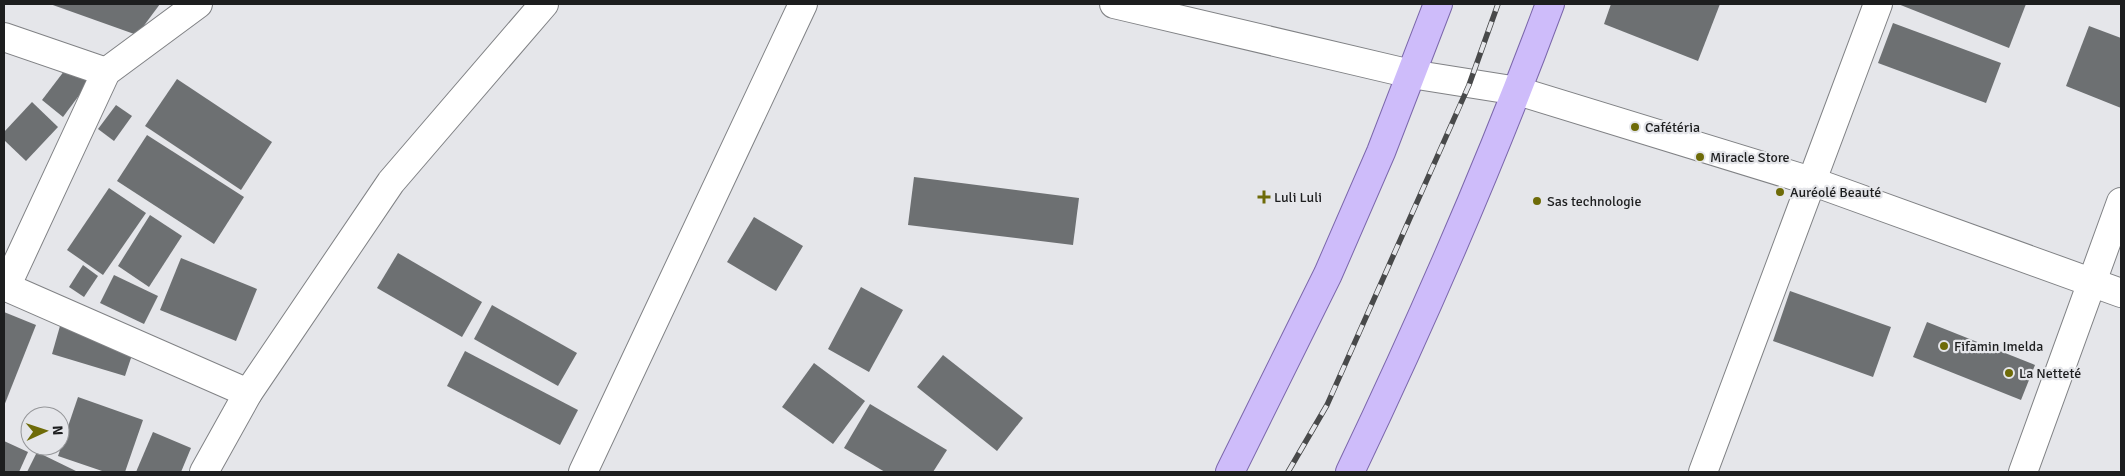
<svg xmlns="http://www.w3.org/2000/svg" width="2125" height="476" font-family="Signika,sans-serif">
	<rect width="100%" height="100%" fill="#e5e6ea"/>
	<g fill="#6d7072">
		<path d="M50,4H160L137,35Z"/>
		<path d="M1611,4H1720L1698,61L1604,24Z"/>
		<path d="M1898,4H2026L2009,48Z"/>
		<path d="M1893,23L2001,63L1986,103L1878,63Z"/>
		<path d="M2089,26L2121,38V108L2066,86Z"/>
		<path d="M68,66L89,82L63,117L42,100Z"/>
		<path d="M177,79L272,142L241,190L145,126Z"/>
		<path d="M32,102L58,127L26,161L4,140V132Z"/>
		<path d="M116,105L132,116L114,141L98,129Z"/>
		<path d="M147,135L244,197L214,244L117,181Z"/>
		<path d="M914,177L1079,198L1073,245L908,225Z"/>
		<path d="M109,188L146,213L103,275L67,250Z"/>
		<path d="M150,215L182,236L149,287L118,266Z"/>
		<path d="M754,217L803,246L776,291L727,262Z"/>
		<path d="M398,253L482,302L462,337L377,288Z"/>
		<path d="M181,258L257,289L236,341L160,310Z"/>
		<path d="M83,265L98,276L84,297L69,287Z"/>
		<path d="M114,275L158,296L144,324L100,303Z"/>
		<path d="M861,287L903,310L869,372L828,349Z"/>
		<path d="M1790,291L1891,327L1873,377L1773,341Z"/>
		<path d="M492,305L577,353L558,386L474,339Z"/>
		<path d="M4,312L36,325L4,406Z"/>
		<path d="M1927,322L2035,365L2021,400L1913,357Z"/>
		<path d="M60,326L134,349L125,376L52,354Z"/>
		<path d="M465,351L578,410L560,445L447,386Z"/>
		<path d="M943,355L1023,418L997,451L917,387Z"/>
		<path d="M814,363L865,401L833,444L782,407Z"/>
		<path d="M78,397L143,420L125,472H105L58,456Z"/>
		<path d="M870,404L947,450L933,472H885L844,448Z"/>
		<path d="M153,432L191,448L181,472H136Z"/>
		<path d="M4,441L28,452L19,472H4Z"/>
		<path d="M37,452L78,472H27Z"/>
	</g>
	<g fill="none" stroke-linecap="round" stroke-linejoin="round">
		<defs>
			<g id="minor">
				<path d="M1114,4L1411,74L1518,91L1811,181L2121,293"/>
				<path d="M4,37L106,72"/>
				<path d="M4,286L248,393"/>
				<path d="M6,287L106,72L198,4"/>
				<path d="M204,472L248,393L391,182L544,4"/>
				<path d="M583,472L803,4"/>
				<path d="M1703,472L1878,4"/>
				<path d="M2023,472L2121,202"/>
			</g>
			<g id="major">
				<path d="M1230,472L1328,274L1381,152L1438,4"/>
				<path d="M1350,472C1423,319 1491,163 1550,4"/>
			</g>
		</defs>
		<use href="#minor" stroke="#808285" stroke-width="30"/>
		<use href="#major" stroke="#7b67ab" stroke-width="30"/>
		<use href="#minor" stroke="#fff" stroke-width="28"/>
		<use href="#major" stroke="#cebcfa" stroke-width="28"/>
		<defs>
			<path id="rail" d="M1288,472L1327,405L1469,85L1498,4"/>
		</defs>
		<use href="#rail" stroke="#48494a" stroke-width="5.5"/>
		<use href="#rail" stroke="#e5e6ea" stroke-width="4" stroke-dasharray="11" stroke-linecap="butt"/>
	</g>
	<g fill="#6e6b08" stroke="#e5e6ea" stroke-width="2">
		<circle cx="1635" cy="127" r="5"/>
		<circle cx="1700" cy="157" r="5"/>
		<circle cx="1780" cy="192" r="5"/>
		<path d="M1261.5 189.5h5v5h5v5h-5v5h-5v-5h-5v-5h5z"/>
		<circle cx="1537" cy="201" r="5"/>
		<circle cx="1944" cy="346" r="5"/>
		<circle cx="2009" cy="373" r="5"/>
	</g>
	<g text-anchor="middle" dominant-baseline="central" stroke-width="4.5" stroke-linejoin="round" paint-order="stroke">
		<g font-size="14" fill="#1d1e1f" stroke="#e5e6ea" text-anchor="start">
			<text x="1645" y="127">Cafétéria</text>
			<text x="1710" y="157">Miracle Store</text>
			<text x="1790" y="192">Auréolé Beauté</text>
			<text x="1274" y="197">Luli Luli</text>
			<text x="1547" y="201">Sas technologie</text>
			<text x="1954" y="346">Fifamin Imelda</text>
			<text x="2019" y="373">La Netteté</text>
		</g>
	</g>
	<rect width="2125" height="476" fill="none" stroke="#1d1e1f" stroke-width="10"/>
	<g transform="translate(45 431) rotate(87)"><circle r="24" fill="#e5e6ea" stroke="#959699"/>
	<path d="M0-4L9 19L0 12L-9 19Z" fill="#6e6b08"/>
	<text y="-8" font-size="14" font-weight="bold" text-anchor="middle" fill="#1d1e1f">N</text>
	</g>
</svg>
